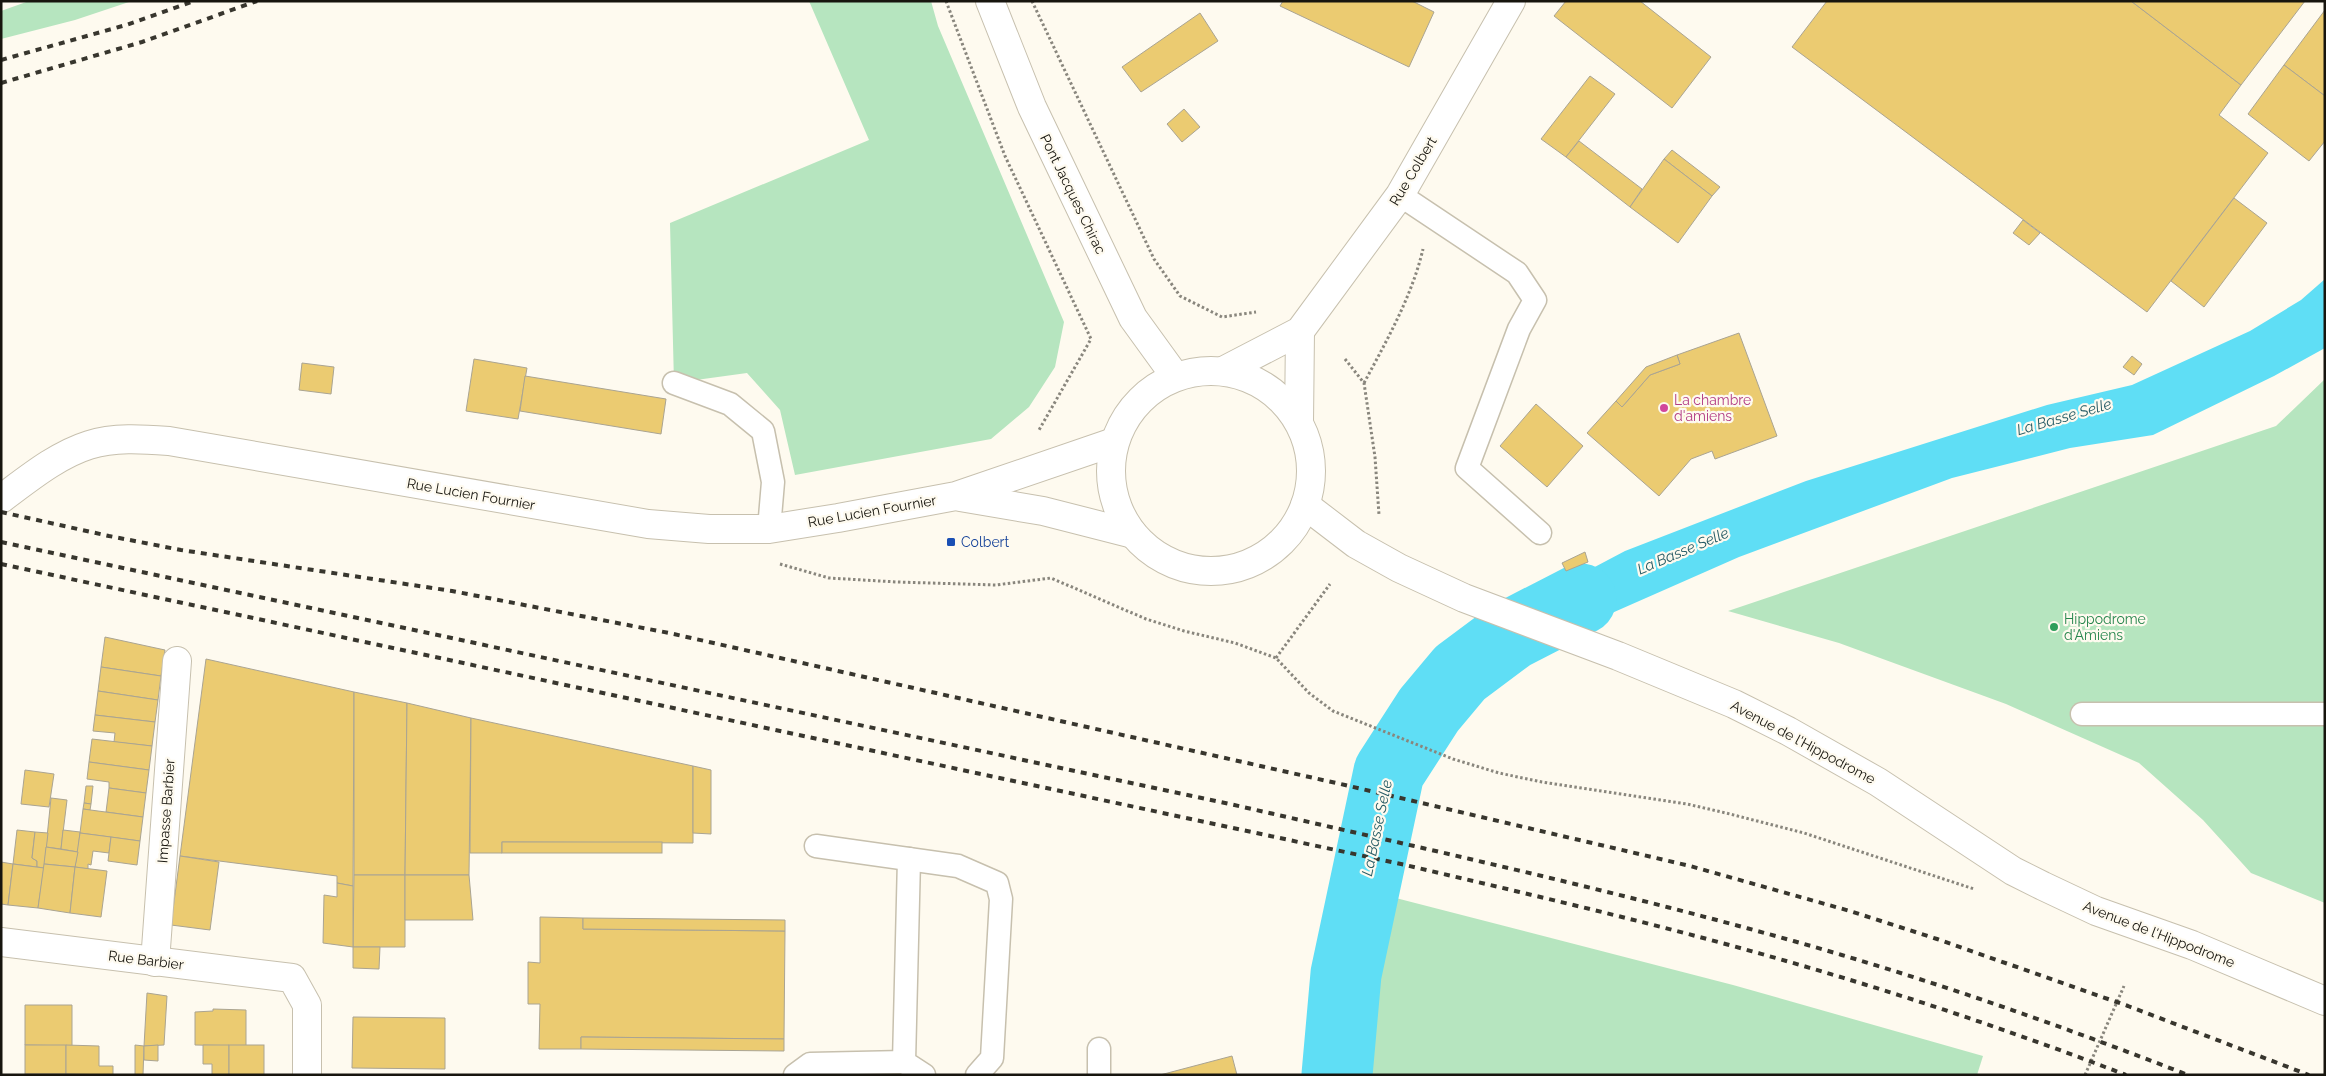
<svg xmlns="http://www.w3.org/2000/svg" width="2326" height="1076" font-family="Raleway,sans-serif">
	<rect width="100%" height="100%" fill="#fefaef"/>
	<g fill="#b6e5bf">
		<path d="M29,1H132L75,20L1,39V11Z"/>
		<path d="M809,1H931L938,26L1064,322L1055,367L1029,407L991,439L795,475L780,410L747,373L674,383L670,223L869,140Z"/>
		<path d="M2325,379V903L2251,873L2203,820L2139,763L2006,704L1839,643L1728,611L2276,426Z"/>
		<path d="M1388,896L1733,985L1983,1056L1977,1075H1369Z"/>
	</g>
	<g fill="#5fdef5">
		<path d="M2325,279V348L2274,376L2153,435L2070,448L1952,478L1739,557L1519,654L1472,639L1555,588L1625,551L1806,481L2047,405L2132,385L2250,331L2301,300Z"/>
		<path d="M1334,894L1376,904L1366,942L1345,1075H1306Z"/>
	</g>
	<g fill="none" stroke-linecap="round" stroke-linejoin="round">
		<path stroke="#5fdef5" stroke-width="71" d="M1337,1075L1346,974L1389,772L1429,710L1460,673L1511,635L1581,599"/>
	</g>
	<g fill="#ebcb71" stroke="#aaa492">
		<path d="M1283,1H1412L1434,12L1409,67L1280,6Z"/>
		<path d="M1566,1H1640L1711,57L1672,108L1554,16Z"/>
		<path d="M1827,1H2131L2241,85L2219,115L2268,153L2147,312L1792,47Z"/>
		<path d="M2131,1H2305L2241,85Z"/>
		<path d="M2325,10V96L2284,65Z"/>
		<path d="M1200,13L1218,41L1141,92L1122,67Z"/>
		<path d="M2284,65L2325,96V141L2309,161L2248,114Z"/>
		<path d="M1590,76L1615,94L1566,157L1541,139Z"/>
		<path d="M1184,109L1200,127L1182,142L1167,124Z"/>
		<path d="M1579,141L1642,189L1630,207L1566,157Z"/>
		<path d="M1672,150L1720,187L1712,196L1664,159Z"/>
		<path d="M1664,159L1712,196L1678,243L1630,207Z"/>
		<path d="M2234,198L2267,223L2204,307L2171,281Z"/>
		<path d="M2023,220L2040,233L2029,245L2013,233Z"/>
		<path d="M1739,333L1777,436L1715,459L1712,451L1691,459L1659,496L1587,433L1616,401L1622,407L1650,375L1680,364L1677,355Z"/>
		<path d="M1677,355L1680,364L1650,375L1622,407L1616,401L1646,367Z"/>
		<path d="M2132,356L2142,364L2134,375L2123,367Z"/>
		<path d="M474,359L527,368L518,419L466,411Z"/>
		<path d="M302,363L334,367L331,394L299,390Z"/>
		<path d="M525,376L666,399L661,434L520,411Z"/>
		<path d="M1536,404L1583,446L1547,487L1500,446Z"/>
		<path d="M1585,552L1588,562L1566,571L1562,563Z"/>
		<path d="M105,637L165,650L161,676L101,667Z"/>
		<path d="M206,659L354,692L353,886L337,883V876L180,856Z"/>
		<path d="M101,667L161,676L158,700L98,691Z"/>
		<path d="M98,691L158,700L155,722L95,715Z"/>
		<path d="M354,692L407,703L405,875H354Z"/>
		<path d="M407,703L471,718L469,875H405Z"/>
		<path d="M95,715L155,722L152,746L114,742L115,733L93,731Z"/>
		<path d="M471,718L693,766V843L502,842V853H470Z"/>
		<path d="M92,739L152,746L149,770L89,762Z"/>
		<path d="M89,762L149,770L146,793L109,788V782L87,779Z"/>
		<path d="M693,766L711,770V834L693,833Z"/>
		<path d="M25,770L54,774L49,807L21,804Z"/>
		<path d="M86,786H93L91,804L84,803Z"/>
		<path d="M109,788L146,793L143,817L106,812Z"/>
		<path d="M51,798L67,800L61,849L46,847Z"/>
		<path d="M84,803L91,804L90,810L83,809Z"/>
		<path d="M83,809L143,817L140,841L80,833Z"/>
		<path d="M17,830L35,832L32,858L37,861V867L13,864Z"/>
		<path d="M63,830L80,832L78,852L61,849Z"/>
		<path d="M35,832L48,833L44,868L37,867V861L32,858Z"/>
		<path d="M80,833L111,837L109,853L93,851L91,865L88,864V869L75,867Z"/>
		<path d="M111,837L140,841L137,865L108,861Z"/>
		<rect x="502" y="842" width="160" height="11"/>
		<path d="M46,847L78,852L75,867L44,864Z"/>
		<path d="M180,856L219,862L210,930L171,925Z"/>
		<path d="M1,862L13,864L8,905L1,904Z"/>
		<path d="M13,864L44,868L38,908L8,905Z"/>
		<path d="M44,864L75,867L70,913L38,908Z"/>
		<path d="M75,867L107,871L101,917L70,913Z"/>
		<path d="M354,875H405V947H353Z"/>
		<path d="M405,875H469L473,920H405Z"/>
		<path d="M337,883L353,886V947L323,943L324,895L337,897Z"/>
		<path d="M540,917L583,918V929L785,931L784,1039L581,1037V1049H539L540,1004H528V962L540,963Z"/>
		<path d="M583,918L785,920V931L583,929Z"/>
		<path d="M353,947H380L379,969L353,968Z"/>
		<path d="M147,993L167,996L164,1045L144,1046Z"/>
		<path d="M25,1005H72V1046L25,1045Z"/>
		<path d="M213,1009L246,1010V1046L195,1045V1012L213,1011Z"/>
		<path d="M353,1017L445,1018V1069L352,1068Z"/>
		<path d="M581,1037L784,1039V1051L581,1049Z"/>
		<rect x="25" y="1045" width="41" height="29"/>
		<path d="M66,1045L99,1046V1066H113V1075L66,1074Z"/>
		<path d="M135,1045L144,1046L143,1075H135Z"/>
		<path d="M158,1045V1061L144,1060V1046Z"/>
		<path d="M203,1045H229V1075H212V1064H203Z"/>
		<rect x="229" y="1045" width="35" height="30"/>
		<path d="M1232,1056L1237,1075H1160Z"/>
	</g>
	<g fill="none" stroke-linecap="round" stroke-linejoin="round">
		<defs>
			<g id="service">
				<path d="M1400,195L1517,273L1535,300L1519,329L1467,468L1540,533"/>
				<path d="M674,383L730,404L763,431L773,482L769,529"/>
				<path d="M2082,714H2325"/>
				<path d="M816,846L958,866L997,883L1001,899L992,1058L977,1075"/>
				<path d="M909,859L904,1062L924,1075"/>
				<path d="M795,1075L810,1064L904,1062"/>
				<path d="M1099,1075V1049"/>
			</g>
			<g id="minor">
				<path d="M1,942L292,978L307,1005V1075"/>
				<path d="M155,962L177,661"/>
			</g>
			<g id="tertiary">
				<path d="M1225,370L1300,331L1400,195L1511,1"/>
				<path d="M1299,422L1300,331"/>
			</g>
			<g id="secondary">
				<path d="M990,1L1032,107L1133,318L1175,376"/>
				<circle cx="1211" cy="471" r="100"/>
				<path d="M960,497L1043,511L1133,534"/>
				<path d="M1,499C28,479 57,455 89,445C114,437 142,439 169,441L648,524L709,529H769L838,518L956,496L1114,442"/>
				<path d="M1305,505L1356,544L1399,568L1464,598L1618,656L1734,704L1788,731L1878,782L2013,871L2043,886L2096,911L2192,945L2325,1001"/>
			</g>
		</defs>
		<use href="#service" stroke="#c7c0ae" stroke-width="25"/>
		<use href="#minor" stroke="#c7c0ae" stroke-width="30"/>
		<use href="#tertiary" stroke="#c7c0ae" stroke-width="30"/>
		<use href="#secondary" stroke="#c7c0ae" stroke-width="30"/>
		<g stroke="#89867d" stroke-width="3" stroke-dasharray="2.5 2.5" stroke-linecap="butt">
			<path d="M946,1L1005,156L1091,339L1039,430"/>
			<path d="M1032,1L1154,259L1180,296L1222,317L1256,312"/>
			<path d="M1345,359L1364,383L1375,457L1379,515"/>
			<path d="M1364,383C1387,340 1412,296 1423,249"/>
			<path d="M780,564L829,578L897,582L996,585L1051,578L1146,619L1184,631L1235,643L1276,658L1309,693L1333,711L1453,759L1499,773L1542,782L1687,804L1726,813L1804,833L1974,889"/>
			<path d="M1276,658L1330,584"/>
			<path d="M2085,1075L2124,986"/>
		</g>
		<use href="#service" stroke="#fff" stroke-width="22"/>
		<use href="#minor" stroke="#fff" stroke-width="28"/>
		<use href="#tertiary" stroke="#fff" stroke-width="28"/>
		<use href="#secondary" stroke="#fff" stroke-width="28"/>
		<g stroke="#38362e" stroke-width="4" stroke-dasharray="6 6" stroke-linecap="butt">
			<path d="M1,60L126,25L194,1"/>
			<path d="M1,83L142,42L257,1"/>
			<path d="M1,512L109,536L181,550L452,591L669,633L1345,785L1690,866L1850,911L1937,939L2128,1006L2309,1075"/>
			<path d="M1,542L1230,804C1422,848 1614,890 1804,944C1934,981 2062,1026 2188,1075"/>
			<path d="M1,564L1401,864C1503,888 1606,912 1707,939C1849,977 1989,1022 2126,1075"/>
		</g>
	</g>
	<circle fill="#d1479c" stroke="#fefaef" stroke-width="2" cx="1664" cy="408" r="5"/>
	<rect fill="#1a4fb4" stroke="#fefaef" stroke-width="2" x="946" y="537" width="10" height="10" rx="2.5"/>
	<circle fill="#2e9e5b" stroke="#fefaef" stroke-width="2" cx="2054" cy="627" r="5"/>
	<g text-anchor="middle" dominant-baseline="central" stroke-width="4.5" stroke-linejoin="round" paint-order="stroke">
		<g font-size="14" fill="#17150e" stroke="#fefaef">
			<text transform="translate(1413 171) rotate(-59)">Rue Colbert</text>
			<text transform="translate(1073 194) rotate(64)">Pont Jacques Chirac</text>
			<text transform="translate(471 494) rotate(10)">Rue Lucien Fournier</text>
			<text transform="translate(872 511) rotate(-10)">Rue Lucien Fournier</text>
			<text transform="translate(1803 742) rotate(28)">Avenue de l'Hippodrome</text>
			<text transform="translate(166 811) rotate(-86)">Impasse Barbier</text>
			<text transform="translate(2159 934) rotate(21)">Avenue de l'Hippodrome</text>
			<text transform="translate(146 960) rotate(7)">Rue Barbier</text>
		</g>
		<g font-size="14" fill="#b23c85" stroke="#fefaef" text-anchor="start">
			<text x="1674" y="400">La chambre<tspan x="1674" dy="16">d'amiens</tspan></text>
		</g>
		<g font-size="14" fill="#164399" stroke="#fefaef" text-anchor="start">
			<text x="961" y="542">Colbert</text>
		</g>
		<g font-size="14" fill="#27864d" stroke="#fefaef" text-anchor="start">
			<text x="2064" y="619">Hippodrome<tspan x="2064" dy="16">d'Amiens</tspan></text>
		</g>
		<g font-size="15" font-style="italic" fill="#265b65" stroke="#fefaef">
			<text transform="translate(2064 417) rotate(-16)">La Basse Selle</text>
			<text transform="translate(1683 551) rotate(-23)">La Basse Selle</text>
			<text transform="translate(1377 828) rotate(-78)">La Basse Selle</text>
		</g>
	</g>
	<rect width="2326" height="1076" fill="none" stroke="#17150e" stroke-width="5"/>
</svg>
